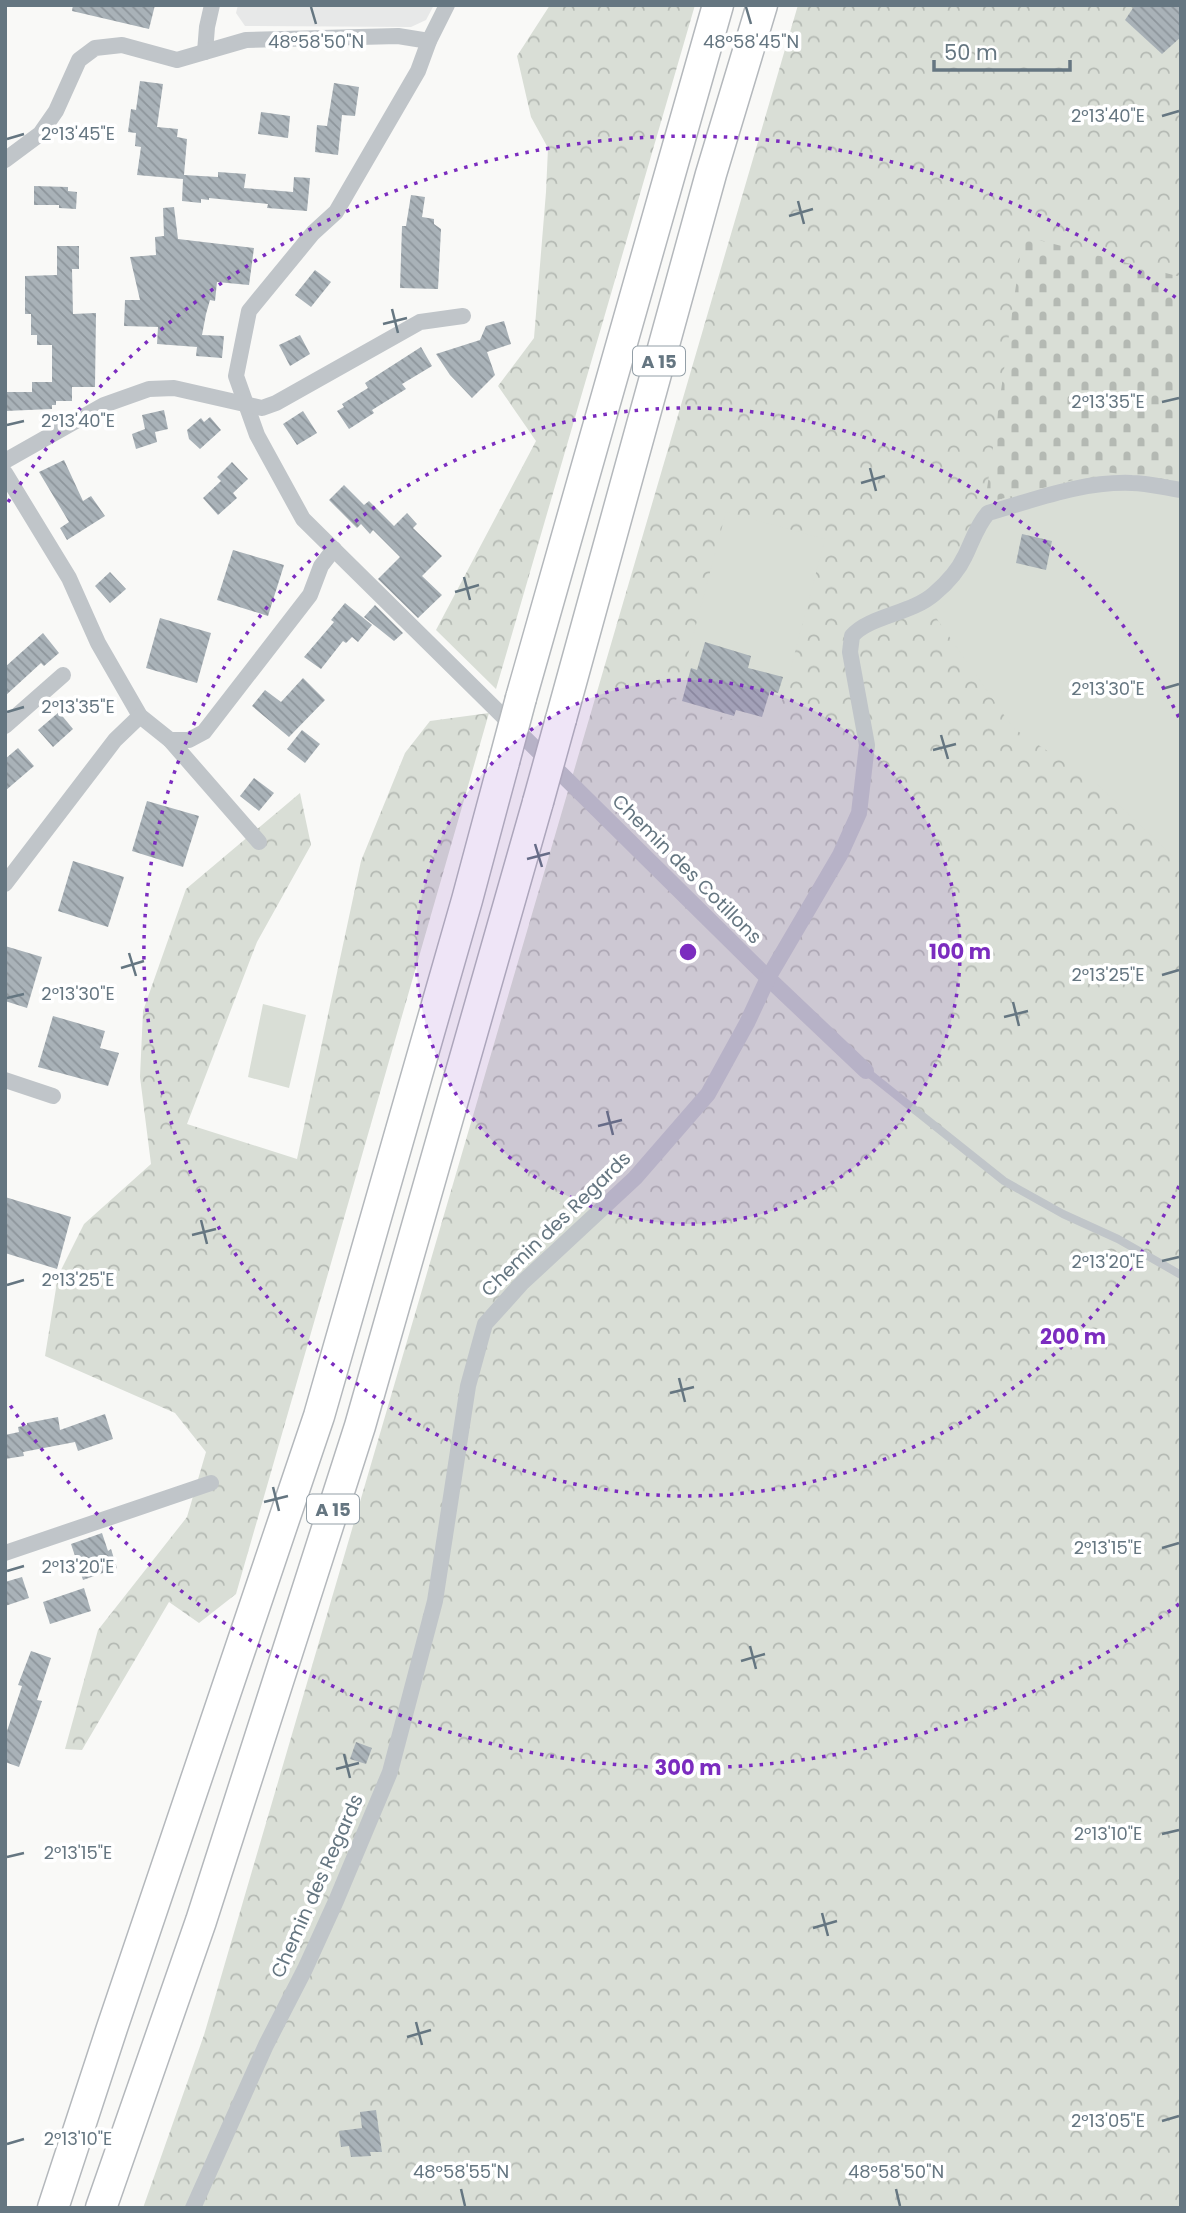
<svg xmlns="http://www.w3.org/2000/svg" width="1186" height="2213" font-family="Poppins,sans-serif">
	<defs>
		<pattern id="forest-crowns" width="20" height="18" patternUnits="userSpaceOnUse" patternTransform="scale(1.75)"><rect width="20" height="18" fill="#d9ded6"/><path d="M2 6a3 3 0 1 1 6 0M12 15a3 3 0 1 1 6 0" fill="none" stroke="#b4b9b3"/></pattern>
		<pattern id="cemetery-stones" width="16" height="16" patternUnits="userSpaceOnUse" patternTransform="scale(1.75)"><rect width="16" height="16" fill="#d9ded6"/><path d="M2 7V4a2 2 0 0 1 4 0v3zM10 15v-3a2 2 0 0 1 4 0v3z" fill="#b4b9b3"/></pattern>
		<pattern id="building-back-hatch" width="6" height="6" patternUnits="userSpaceOnUse" patternTransform="scale(1.75)"><rect width="6" height="6" fill="#a9b2b8"/><path d="M-1 5l2 2M0 0l6 6M5-1l2 2" fill="none" stroke="#8d959b"/></pattern>
	</defs>
	<rect width="100%" height="100%" fill="#f9f9f7"/>
	<path fill="#e7e8e8" d="M238,5H434L426,20L411,27L245,26L236,13Z"/>
	<g fill="url(#forest-crowns)">
		<path d="M550,5H695L496,689L436,630L536,441L498,386L534,338L546,192L548,148L531,117L517,56Z"/>
		<path d="M798,5H1181V2208H143L204,2035Z"/>
		<path d="M489,713L236,1594L199,1623L169,1602L82,1750L65,1749L98,1630L187,1517L206,1452L175,1413L45,1356L58,1276L84,1224L151,1164L140,1077L143,1011L186,889L300,793L311,845L257,942L187,1124L297,1159L361,861L405,753L430,721Z"/>
	</g>
	<path fill="url(#cemetery-stones)" d="M1023,236L1181,277V482L1159,478L1104,472L985,503Z"/>
	<g fill="#d9ded6">
		<path d="M1074,489L1181,490V864L1097,784L1013,728L930,609L956,585L996,518Z"/>
		<path d="M726,512L825,539L774,731L675,704Z"/>
		<path d="M263,1004L306,1015L289,1088L248,1077Z"/>
	</g>
	<g fill="url(#building-back-hatch)">
		<path d="M73,5H155L149,29L72,11Z"/>
		<path d="M1135,5H1181V37L1162,54L1125,20Z"/>
		<path d="M140,81L163,84L157,127L178,129L177,137L187,139L184,175L218,177V172L246,174L244,188L293,192L294,177L310,178L307,211L267,208L268,204L209,198V200L201,199V203L182,201L183,179L137,175L141,147L135,146L136,133L128,132L131,109L136,110Z"/>
		<path d="M334,83L359,87L355,116L342,115L338,155L315,152L317,125L327,126Z"/>
		<path d="M261,112L290,116L288,138L258,134Z"/>
		<path d="M34,186L68,187V191L77,192L76,209L59,208V205H34Z"/>
		<path d="M411,195L425,197L422,217L434,219V224L441,229L438,289L400,288L402,226H406Z"/>
		<path d="M174,207L178,239L254,248L249,285L217,282L215,301L210,300L206,314L202,335L224,336L222,358L196,356L197,347L157,344L158,327L124,326L125,300H140L130,257L156,255L155,237L164,236L163,208Z"/>
		<path d="M57,246H79V269H72L73,314L96,313L95,387H72V401H56V405H52V409L5,411V392H32V382H52V345H37V335H31V314H25V276L57,275Z"/>
		<path d="M315,270L331,282L311,307L295,295Z"/>
		<path d="M504,321L511,344L487,352L495,375L472,398L450,375L436,354L480,340L486,326Z"/>
		<path d="M300,335L310,354L290,366L279,345Z"/>
		<path d="M421,347L432,366L402,384L406,389L372,410L374,413L349,429L337,411L344,407L342,404L368,388L365,383Z"/>
		<path d="M164,410L168,429L155,432L157,442L136,449L132,434L145,429L142,415Z"/>
		<path d="M303,411L317,433L297,445L283,424Z"/>
		<path d="M210,417L221,430L200,449L189,439L187,430L201,418L204,422Z"/>
		<path d="M64,460L83,501L91,496L105,516L67,540L60,528L69,522L39,472Z"/>
		<path d="M232,462L248,479L233,493L237,498L218,515L203,498L221,481L217,477Z"/>
		<path d="M344,485L364,505L369,501L394,526L407,513L417,524L413,528L442,556L422,576L442,595L418,618L378,579L400,557L373,530L370,534L361,524L357,528L329,500Z"/>
		<path d="M1022,534L1052,541L1046,570L1016,563Z"/>
		<path d="M233,550L284,565L268,616L217,600Z"/>
		<path d="M110,572L126,589L110,603L95,586Z"/>
		<path d="M345,603L372,625L358,642L352,637L346,643L343,641L321,669L304,657L334,622L331,620Z"/>
		<path d="M375,605L403,633L394,641L364,617Z"/>
		<path d="M160,618L211,633L197,683L146,668Z"/>
		<path d="M43,633L59,653L44,666L41,663L5,696V667Z"/>
		<path d="M705,642L751,656L748,668L783,677L778,693L770,691L762,717L736,710L734,716L682,701L691,668L697,670Z"/>
		<path d="M303,678L325,700L289,737L252,706L265,690L281,702Z"/>
		<path d="M59,712L73,729L53,747L38,730Z"/>
		<path d="M302,730L320,744L305,763L287,749Z"/>
		<path d="M18,748L34,766L5,791V759Z"/>
		<path d="M254,778L274,793L259,811L240,796Z"/>
		<path d="M147,801L199,816L183,867L132,851Z"/>
		<path d="M73,861L124,877L108,927L58,911Z"/>
		<path d="M5,946L42,957L27,1008L5,1001Z"/>
		<path d="M53,1016L105,1031L100,1048L119,1053L108,1086L38,1067Z"/>
		<path d="M5,1197L71,1217L57,1269L5,1253Z"/>
		<path d="M105,1414L113,1439L78,1451L75,1442L23,1452L24,1456L5,1459V1435L19,1432L18,1427L27,1425V1423L58,1417L60,1430Z"/>
		<path d="M102,1533L108,1551L111,1549L117,1568L83,1580L71,1544Z"/>
		<path d="M22,1577L29,1598L5,1606V1582Z"/>
		<path d="M84,1588L91,1611L50,1624L43,1602Z"/>
		<path d="M31,1651L51,1658L37,1700L42,1701L19,1767L5,1762V1737L22,1686L18,1685Z"/>
		<path d="M356,1742L372,1748L366,1764L350,1759Z"/>
		<path d="M376,2110L382,2152H370L371,2156L351,2157L349,2146L341,2147L339,2131L362,2128L360,2112Z"/>
	</g>
	<g fill="none" stroke-linecap="round" stroke-linejoin="round">
		<defs>
			<g id="highway">
				<path d="M521,698L718,5"/>
				<path d="M561,719L711,174L762,5"/>
				<path d="M53,2208L111,2031L319,1416L467,900L504,762"/>
				<path d="M101,2208L201,1921L360,1426L538,802"/>
			</g>
		</defs>
		<use href="#highway" stroke="#b4b8bc" stroke-width="33"/>
		<path stroke="#c0c5c9" stroke-width="8" d="M866,1071L1004,1181L1063,1214L1118,1239L1181,1275"/>
		<g stroke="#c0c5c9" stroke-width="16">
			<path d="M447,5L429,41L418,71L336,212L313,233L249,311L236,376L257,435L303,519L768,978L866,1071"/>
			<path d="M205,52L207,27L212,5"/>
			<path d="M5,160L40,134L56,111L79,60L95,48L122,45L177,60L246,40L398,36L429,41"/>
			<path d="M5,461L104,405L149,389L174,388L262,408L276,403L420,322L463,316"/>
			<path d="M5,473L69,578L98,643L140,716L170,740L259,842"/>
			<path d="M5,726L63,675"/>
			<path d="M170,740H189L204,732L310,595L321,566L334,549"/>
			<path d="M5,884L115,740L140,716"/>
			<path d="M5,1080L53,1096"/>
			<path d="M5,1553L211,1483"/>
			<path d="M193,2208L266,2045L305,1969L336,1901L390,1772L435,1601L468,1386L485,1324L522,1283L635,1178L708,1094L747,1023L768,978L840,855L859,813L867,745L850,652L852,636C869,616 911,614 934,594C946,584 958,571 965,556C972,542 977,525 988,513C1034,500 1083,481 1132,483C1148,483 1165,488 1181,490"/>
		</g>
		<use href="#highway" stroke="#fff" stroke-width="30"/>
		<defs>
			<g id="highway-bridge">
				<path d="M504,762L521,698"/>
				<path d="M538,802L561,719"/>
			</g>
		</defs>
		<use href="#highway-bridge" stroke="#b4b8bc" stroke-width="33" stroke-linecap="butt"/>
		<use href="#highway-bridge" stroke="#fff" stroke-width="30"/>
	</g>
	<path fill="none" stroke="#657681" stroke-width="2.5" d="M311,7L316,24M746,7L751,24M1162,116L1179,111M7,139L24,134M798,201L804,224M789,216L813,209M392,309L398,333M383,324L407,318M1162,402L1179,398M7,425L24,421M870,468L876,491M861,483L885,476M464,577L470,600M455,592L479,585M1162,689L1179,684M7,712L24,707M941,735L948,759M933,750L956,744M535,844L542,867M527,859L550,853M129,953L136,976M121,968L144,961M1162,975L1179,970M7,998L24,994M1013,1002L1019,1026M1004,1017L1028,1011M607,1111L613,1135M598,1126L622,1120M201,1220L207,1244M192,1235L216,1229M1162,1261L1179,1257M7,1285L24,1280M679,1378L685,1402M670,1393L694,1387M273,1487L279,1511M264,1502L288,1496M1162,1548L1179,1543M7,1571L24,1566M750,1646L756,1669M741,1661L765,1654M344,1754L350,1778M336,1769L359,1763M1162,1834L1179,1830M7,1857L24,1853M822,1913L828,1936M813,1928L837,1921M416,2022L422,2045M407,2037L431,2030M1162,2121L1179,2116M7,2144L24,2139M461,2189L465,2206M896,2189L900,2206"/>
	<circle cx="688" cy="952" r="272" fill="#7b2cbf" fill-opacity=".12"/>
	<g fill="none" stroke="#7b2cbf" stroke-width="3.5" stroke-dasharray="3.5 7">
		<circle cx="688" cy="952" r="272"/>
		<path d="M1179 1186A544 544 0 1 1 1179 718"/>
		<path d="M1179 1604A816 816 0 0 1 8 1402M8 502A816 816 0 0 1 1179 300"/>
	</g>
	<g text-anchor="middle" dominant-baseline="central" stroke-width="7" stroke-linejoin="round" paint-order="stroke">
		<g fill="#fff" stroke="#939fa7" stroke-width="2">
			<rect x="633" y="346.5" width="52" height="29" rx="5"/>
			<rect x="307" y="1494.5" width="52" height="29" rx="5"/>
		</g>
		<g font-size="18" font-weight="bold" fill="#657681">
			<text x="659" y="361">A 15</text>
			<text x="333" y="1509">A 15</text>
		</g>
		<g font-size="19" fill="#657681" stroke="#fff">
			<text transform="translate(687 869) rotate(45)">Chemin des Cotillons</text>
			<text transform="translate(556 1224) rotate(-44)">Chemin des Regards</text>
			<text transform="translate(317 1886) rotate(-66)">Chemin des Regards</text>
		</g>
	</g>
	<g font-size="18" text-anchor="middle" fill="#657681" stroke="#fff" stroke-width="7" stroke-linejoin="round" paint-order="stroke">
		<text x="316" y="48">48°58'50"N</text>
		<text x="751" y="48">48°58'45"N</text>
		<text x="1108" y="122">2°13'40"E</text>
		<text x="78" y="140">2°13'45"E</text>
		<text x="1108" y="408">2°13'35"E</text>
		<text x="78" y="427">2°13'40"E</text>
		<text x="1108" y="695">2°13'30"E</text>
		<text x="78" y="713">2°13'35"E</text>
		<text x="1108" y="981">2°13'25"E</text>
		<text x="78" y="1000">2°13'30"E</text>
		<text x="1108" y="1268">2°13'20"E</text>
		<text x="78" y="1286">2°13'25"E</text>
		<text x="1108" y="1554">2°13'15"E</text>
		<text x="78" y="1573">2°13'20"E</text>
		<text x="1108" y="1840">2°13'10"E</text>
		<text x="78" y="1859">2°13'15"E</text>
		<text x="1108" y="2127">2°13'05"E</text>
		<text x="78" y="2145">2°13'10"E</text>
		<text x="461" y="2178">48°58'55"N</text>
		<text x="896" y="2178">48°58'50"N</text>
	</g>
	<circle cx="688" cy="952" r="10" fill="#7b2cbf" stroke="#fff" stroke-width="3.5"/>
	<g font-size="21" text-anchor="middle" font-weight="bold" fill="#7b2cbf" stroke="#fff" stroke-width="7" stroke-linejoin="round" paint-order="stroke">
		<text x="960" y="959">100 m</text>
		<text x="1073" y="1344">200 m</text>
		<text x="688" y="1775">300 m</text>
	</g>
	<rect width="1186" height="2213" fill="none" stroke="#657681" stroke-width="14"/>
	<path d="M934 60v10h136v-10" fill="none" stroke="#657681" stroke-width="3.5"/>
	<text x="944" y="60" font-size="21" fill="#657681" stroke="#ffffff" stroke-width="5" paint-order="stroke">50 m</text>
</svg>
